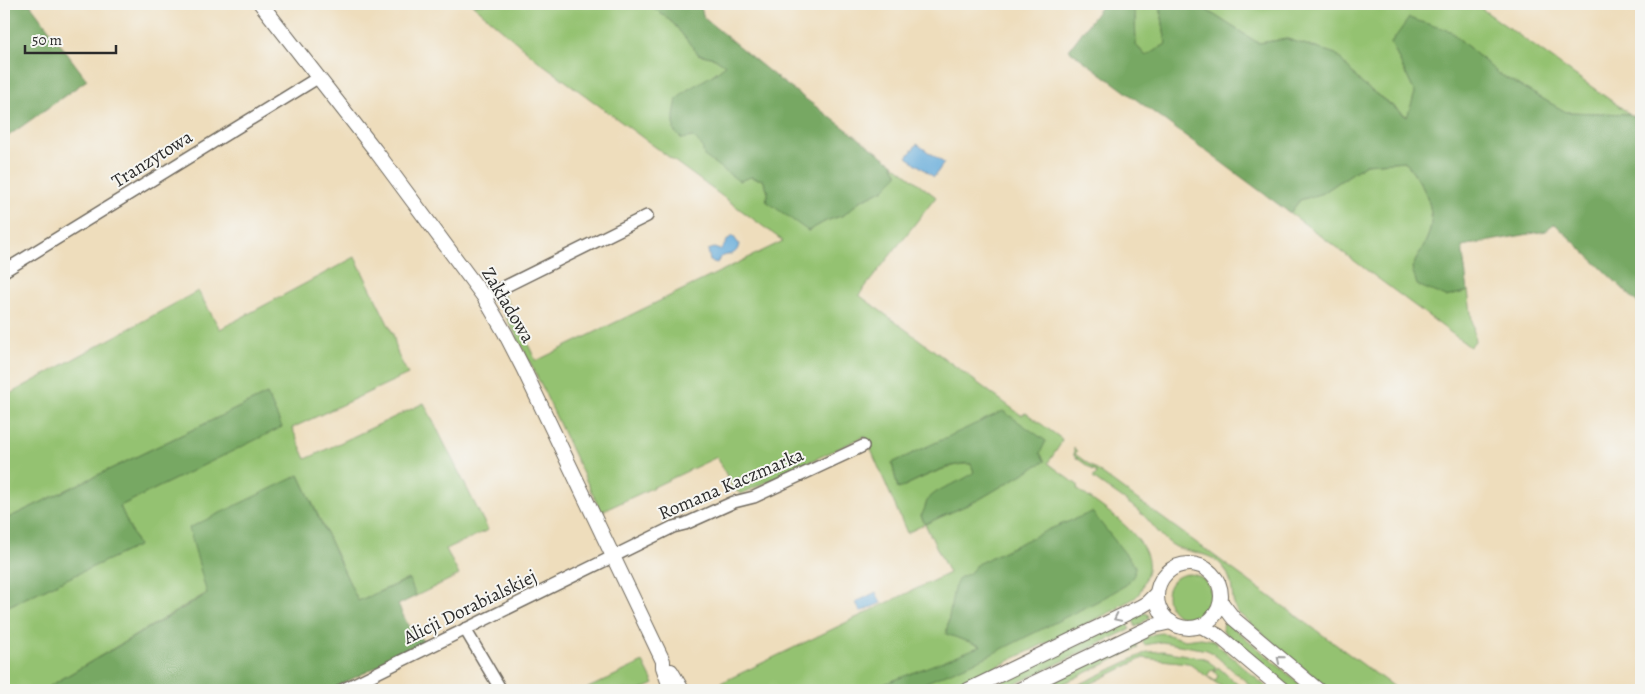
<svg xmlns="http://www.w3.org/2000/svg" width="1645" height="694" font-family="Alegreya,serif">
	<rect width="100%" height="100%" fill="#f6f6f2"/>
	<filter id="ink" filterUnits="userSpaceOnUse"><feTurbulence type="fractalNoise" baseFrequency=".02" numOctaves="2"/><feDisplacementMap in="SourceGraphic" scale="10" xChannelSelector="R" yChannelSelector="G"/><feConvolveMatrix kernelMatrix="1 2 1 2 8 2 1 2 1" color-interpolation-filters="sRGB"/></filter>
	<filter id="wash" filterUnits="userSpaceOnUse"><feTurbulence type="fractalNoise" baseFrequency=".0096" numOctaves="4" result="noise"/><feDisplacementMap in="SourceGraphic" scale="20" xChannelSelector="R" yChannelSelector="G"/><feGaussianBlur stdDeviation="1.12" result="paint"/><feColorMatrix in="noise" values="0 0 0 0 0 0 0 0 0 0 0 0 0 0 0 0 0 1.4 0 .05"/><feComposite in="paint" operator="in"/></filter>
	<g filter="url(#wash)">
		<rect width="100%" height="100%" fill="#eeddbc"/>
		<g fill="#94c271" stroke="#60764e" fill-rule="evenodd">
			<path d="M472,4H646L652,6L674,24L698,54L715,58L726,65L703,82L687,90L693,137L702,146L751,177L763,180L768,192L808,231L826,221L844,215L860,201L884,189L898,175L892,163L936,197L859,295L1021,415L1026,413L1062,439L1060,445L1048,463L1079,486L1077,489C1101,507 1161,542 1146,577C1137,599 1141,595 1119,606V608L948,690H706L949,573L925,524L907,533L865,436L741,494L733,488L717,457L601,512L533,368L497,300L504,294L536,361L783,241L537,60ZM940,441L1040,453L1044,461L978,500L925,524L921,516L934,494L967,479L974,472L971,464C951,462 916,481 898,489L892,463Z"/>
			<path d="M1131,4H1160L1166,44L1146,56L1136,45L1135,15Z"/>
			<path d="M1197,4H1475L1630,114L1566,112L1499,74L1450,31L1391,43L1415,93L1408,117L1361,83L1336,54L1287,39L1258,43Z"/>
			<path d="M1405,161C1421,182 1439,209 1428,236C1424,247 1417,257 1412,268L1446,297L1468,291L1475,341L1470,347L1290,213L1300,200L1323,193L1366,164Z"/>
			<path d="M355,257L393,334L398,355L408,374L292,428L306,459L424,403L488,530L446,549L459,575L416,596L408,579L358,601L299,475L207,593L43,690H4V608L137,546L120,506L281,427L267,394L4,520V397L198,291L220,329Z"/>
			<path d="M1074,448L1077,451L1075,454L1398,690H1330L1237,612C1229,597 1236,585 1224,568C1212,552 1193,554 1176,547C1162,540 1154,525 1143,515C1128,501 1109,490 1093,478L1097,473L1074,456Z"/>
			<circle cx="1189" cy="596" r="22"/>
			<path d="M1144,613L1148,614L1149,618L1136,627L1132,618Z"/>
			<path d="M1126,621L1130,629L1003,690H984Z"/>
			<path d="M1225,623L1229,624L1307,690H1293L1223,631L1222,626Z"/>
			<path d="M1162,633L1185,640L1201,638L1212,640L1270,690H1256L1211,652L1207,650L1162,642L1144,645L1142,639L1154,634Z"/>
			<path d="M1136,642L1138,648L1050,690H1036Z"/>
			<path d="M1163,651L1204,658L1216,667L1213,671L1211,670L1207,676L1215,681L1218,676L1214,672L1218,667L1244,690H1226L1188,663L1143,658L1078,690H1068L1147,652Z"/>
			<path d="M643,662L654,684L641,690H584Z"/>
		</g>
		<g fill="#77a863" stroke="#516a47">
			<path d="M4,4H30L87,80L4,139Z"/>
			<path d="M646,4H700L704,18L776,77L892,163L898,175L884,189L860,201L844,215L826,221L808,231L766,201L768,192L763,180L751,177L739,181L704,156L702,146L693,137L682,139L674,131V115L677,99L687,90L716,73L725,65L715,58L698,54L674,24L652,6Z"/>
			<path d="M1103,4H1131L1135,15L1136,45L1146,56L1166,44L1160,4H1197L1258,43L1287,39L1336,54L1361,83L1407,117L1415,93L1391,43L1409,18L1450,31L1499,74L1566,112L1630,114L1641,122V306L1555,224L1546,231L1462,246L1468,291L1446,297L1417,285L1412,268C1417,257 1424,247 1428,236C1439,209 1421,181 1405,161L1366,164L1323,193L1300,200L1290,213L1069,50Z"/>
			<path d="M267,394L282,427L120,506L138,546L4,608V520Z"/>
			<path d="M1003,411L1046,441L1040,453L1045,461L978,500L925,524L921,516C924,512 925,506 927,501C937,486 961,484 974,472L971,464C952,461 915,481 898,489L892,463Z"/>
			<path d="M299,475L358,601L409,579L416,596L398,605L413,635L422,639L424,643L330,690H43L207,594L189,528Z"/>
			<path d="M1092,512L1135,566L1134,575L1126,585L1098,601L984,658L908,690H884L879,686L981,646L946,634L954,588L959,578L970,573L977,564L1050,529Z"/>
		</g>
		<g fill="#63aad9" stroke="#476a82">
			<path d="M917,144L944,163L934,177L907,157Z"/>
			<path d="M733,236L739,244C737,256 730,253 721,257L717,263L710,261L708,250L714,248L720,250C726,246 726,238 733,236Z"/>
			<path d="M876,592L881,603L860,612L856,602Z"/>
		</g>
	</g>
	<g filter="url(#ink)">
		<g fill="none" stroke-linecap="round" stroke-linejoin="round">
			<defs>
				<g id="minor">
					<path d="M4,271L319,77"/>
					<path d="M484,297L647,216"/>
					<path d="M465,629L501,690"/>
					<path d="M342,690L673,527L685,524L734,502L754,497L863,446"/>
				</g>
				<g id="tertiary">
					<path d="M261,4L375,150L484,297L505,333L523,368L663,661V667L671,690"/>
					<circle cx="1189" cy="596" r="32"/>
					<path d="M1221,602L1234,619L1318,690"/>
					<path d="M1201,626L1219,636L1283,690"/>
					<path d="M671,671L682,690"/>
					<path d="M968,690L1140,607L1147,603L1157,593"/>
					<path d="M1019,690L1153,626L1171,622"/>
				</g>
			</defs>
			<use href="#minor" stroke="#6f695e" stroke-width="14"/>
			<use href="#tertiary" stroke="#6f695e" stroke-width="16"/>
			<use href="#minor" stroke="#fff" stroke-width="11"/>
			<use href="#tertiary" stroke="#fff" stroke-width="14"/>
		</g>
		<defs><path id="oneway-chevron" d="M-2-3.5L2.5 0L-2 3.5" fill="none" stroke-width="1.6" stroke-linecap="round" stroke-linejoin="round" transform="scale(1.25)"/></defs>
		<g stroke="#a0a0a0">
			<use href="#oneway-chevron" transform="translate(1117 618) rotate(154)"/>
			<use href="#oneway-chevron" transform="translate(1280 659) rotate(-140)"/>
		</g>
	</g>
	<g text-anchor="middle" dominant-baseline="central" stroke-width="4" stroke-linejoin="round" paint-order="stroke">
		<g font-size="19" fill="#2b2b2b" stroke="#f6f6f2">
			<text transform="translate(152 159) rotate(-32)">Tranzytowa</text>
			<text transform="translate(508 305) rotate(59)">Zakładowa</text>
			<text transform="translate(731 484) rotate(-23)">Romana Kaczmarka</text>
			<text transform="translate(470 607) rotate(-26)">Alicji Dorabialskiej</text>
		</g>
	</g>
	<rect width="1645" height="694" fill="none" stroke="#f6f6f2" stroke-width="20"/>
	<path d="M25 45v8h91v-8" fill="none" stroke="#2b2b2b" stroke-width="2.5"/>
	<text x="32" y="45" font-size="15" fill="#2b2b2b" stroke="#f6f6f2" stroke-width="4" paint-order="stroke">50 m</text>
</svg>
